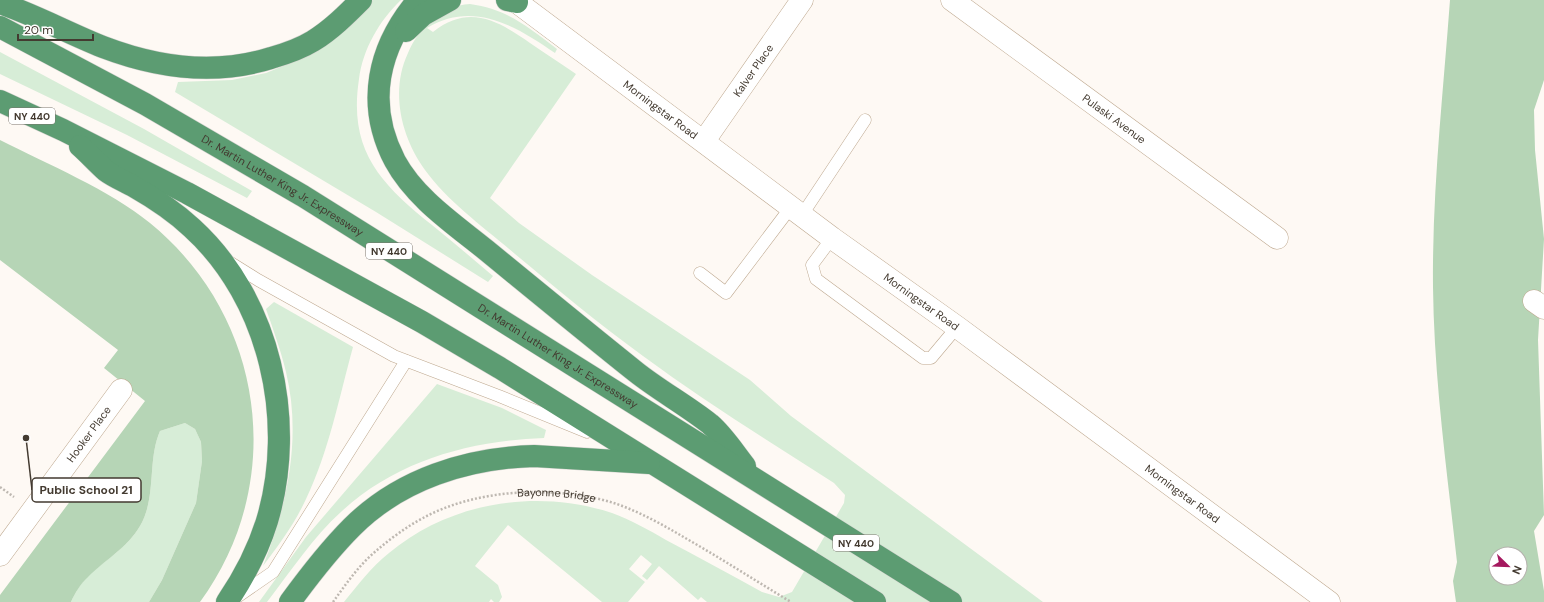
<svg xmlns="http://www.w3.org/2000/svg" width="1544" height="602" font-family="'DM Sans',sans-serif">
	<rect width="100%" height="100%" fill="#fef9f4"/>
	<g fill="#d7edd7">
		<path d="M373,0H401C379,21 363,49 359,79C348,151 381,184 432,225C453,242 473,259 493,276L488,282L376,212L175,92L178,82L232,80L266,73L283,66L306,57Z"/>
		<path d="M470,4C507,9 528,27 557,49L555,53C516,26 473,0 427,28L433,32C469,4 497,20 530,43C545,53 561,64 576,74L490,198L519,223L592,275L750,380L791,416L1043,602H707L701,597L698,600L659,566L647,580L642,576L652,564L641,555L629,569L645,582L628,602H602L508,525L475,566L498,585L502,597L499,602H494L491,599L489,602H344C358,585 371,567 389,553C450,502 537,488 612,513C631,520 649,530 666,540C698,557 730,574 762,592L779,597L792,592L844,503L845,495L834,483C770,442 705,402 643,356C599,324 557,289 515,254C485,228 448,202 425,170C401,137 390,91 408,53C419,27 441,6 470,4Z"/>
		<path d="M0,52L144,129L252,191L247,198L127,135L0,74Z"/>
		<path d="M274,302L353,347C339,398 329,451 306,499C295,523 279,545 263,566C287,505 302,438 286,372C281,351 273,329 266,309Z"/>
		<path d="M437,384L502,408L546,430L544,438C470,441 398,460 342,511C313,537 291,571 267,602H259L306,537Z"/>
		<path d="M185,423L195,429L201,442L202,461L196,503L162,580L149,602H71C75,593 81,583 88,576C105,560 128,547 140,526C157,497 147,461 160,431Z"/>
	</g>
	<g fill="#b6d5b6" fill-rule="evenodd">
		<path d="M1450,0H1544V80L1534,110L1535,150L1544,239L1538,340L1544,515L1534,531L1544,591V602H1456L1453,581L1457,562C1447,471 1434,379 1433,287C1432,192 1443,95 1450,0ZM1496,554H1520V578H1496Z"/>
		<path d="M0,140C47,164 110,190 150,223C265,317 288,482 200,602H149L162,580L196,503L202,461L201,442L195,429L185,423L160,431C147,461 157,497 140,526C128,547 105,560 88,577C81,583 75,593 71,602H0V595L145,401L104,368L118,350L0,260Z"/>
	</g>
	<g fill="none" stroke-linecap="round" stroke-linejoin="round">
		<defs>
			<g id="service">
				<path d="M802,215L865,120"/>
				<path d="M832,238L812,265L816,279L923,358H931L957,327"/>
				<path d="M226,260L258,280L394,356L499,396L587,432"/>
				<path d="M700,273L726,293L791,207"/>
				<path d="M234,599L273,572L406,361"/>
			</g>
			<g id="minor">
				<path id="s2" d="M952,0L1277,238"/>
				<path id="s3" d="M704,141L802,0"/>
				<path d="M1534,301L1544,308"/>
				<path id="s4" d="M0,555L121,390"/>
			</g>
			<g id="tertiary">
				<path id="s5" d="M514,0L832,238L957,327L1329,602"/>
			</g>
			<g id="motorway">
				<path d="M418,0C378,47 365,104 395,161C415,198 454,224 486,250C536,291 586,332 636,372C660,391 686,405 710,424C723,435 734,452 745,466"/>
				<path d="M507,0L517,2"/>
				<path d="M0,3C35,15 68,33 103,47C158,68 214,76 271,58C285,54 300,49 313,41C331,30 346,15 361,0"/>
				<path id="s6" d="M0,27L145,104L303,196L951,602"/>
				<path d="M406,31L423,15L450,0"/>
				<path d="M0,101L63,130L187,193L422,322L500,368L875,602"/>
				<path d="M80,146C89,154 97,163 106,171C114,177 124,181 133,186C154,198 174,211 192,228C270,299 297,421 267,521C258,550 244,577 227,602"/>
				<path d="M290,602C309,576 329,550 352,527C400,479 467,458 534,456L649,463"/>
			</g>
		</defs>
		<use href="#service" stroke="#bea88f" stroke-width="13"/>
		<use href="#minor" stroke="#bea88f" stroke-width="23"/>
		<use href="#tertiary" stroke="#bea88f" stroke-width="23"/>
		<use href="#motorway" stroke="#d6d4d1" stroke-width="23"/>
		<g stroke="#beb8b1" stroke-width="2.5" stroke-dasharray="2 2" stroke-linecap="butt">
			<path d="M0,487L14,497"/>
			<path id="s1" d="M333,602C346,584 359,565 376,551C390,539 406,527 423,518C478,488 558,485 617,504C642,513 665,526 687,539C722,559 756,581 791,602"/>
		</g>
		<use href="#service" stroke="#fff" stroke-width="12"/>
		<use href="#minor" stroke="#fff" stroke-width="22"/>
		<use href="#tertiary" stroke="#fff" stroke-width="22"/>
		<use href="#motorway" stroke="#5c9c72" stroke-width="22"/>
	</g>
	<g text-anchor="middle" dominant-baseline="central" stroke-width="3" stroke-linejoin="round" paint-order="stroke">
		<g fill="#fff" stroke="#7b756e" stroke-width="1">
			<rect x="9" y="108" width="46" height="16" rx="3"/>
			<rect x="366" y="243" width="46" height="16" rx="3"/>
			<rect x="833" y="535" width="46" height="16" rx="3"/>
		</g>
		<g font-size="10" font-weight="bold" fill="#433a30">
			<text x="32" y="116">NY 440</text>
			<text x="389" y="251">NY 440</text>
			<text x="856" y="543">NY 440</text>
		</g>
		<g font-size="11" fill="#433a30" stroke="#fff">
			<text stroke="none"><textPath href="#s3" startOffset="86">Kalver Place</textPath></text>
			<text stroke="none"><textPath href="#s5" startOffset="183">Morningstar Road</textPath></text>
			<text stroke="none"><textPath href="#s2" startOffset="201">Pulaski Avenue</textPath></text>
			<text stroke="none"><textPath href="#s6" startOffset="324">Dr. Martin Luther King Jr. Expressway</textPath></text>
			<text stroke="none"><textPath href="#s5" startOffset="507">Morningstar Road</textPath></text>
			<text stroke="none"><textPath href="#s6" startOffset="648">Dr. Martin Luther King Jr. Expressway</textPath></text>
			<text stroke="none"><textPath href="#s4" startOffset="150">Hooker Place</textPath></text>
			<text stroke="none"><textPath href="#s5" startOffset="831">Morningstar Road</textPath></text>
			<text stroke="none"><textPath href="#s1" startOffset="262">Bayonne Bridge</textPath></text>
		</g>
	</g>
	<path fill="none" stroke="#433a30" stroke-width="1.5" d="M26 438L32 490"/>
	<circle fill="#433a30" stroke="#fff" stroke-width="1.5" cx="26" cy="438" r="4"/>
	<rect fill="#fff" stroke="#433a30" stroke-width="1.5" x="32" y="478" width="109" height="24" rx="4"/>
	<g font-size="12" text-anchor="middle" font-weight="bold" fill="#433a30">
		<text x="86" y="494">Public School 21</text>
	</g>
	<g transform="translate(1508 566) rotate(113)"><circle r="19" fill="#ffffff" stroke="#b4b0ac"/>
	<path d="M0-3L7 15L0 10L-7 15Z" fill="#a5195f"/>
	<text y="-6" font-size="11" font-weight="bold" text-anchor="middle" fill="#433a30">N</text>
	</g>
	<path d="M18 34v6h75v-6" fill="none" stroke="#433a30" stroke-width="2"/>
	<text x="24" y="34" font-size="12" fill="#433a30" stroke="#ffffff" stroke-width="3" paint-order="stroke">20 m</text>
</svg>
